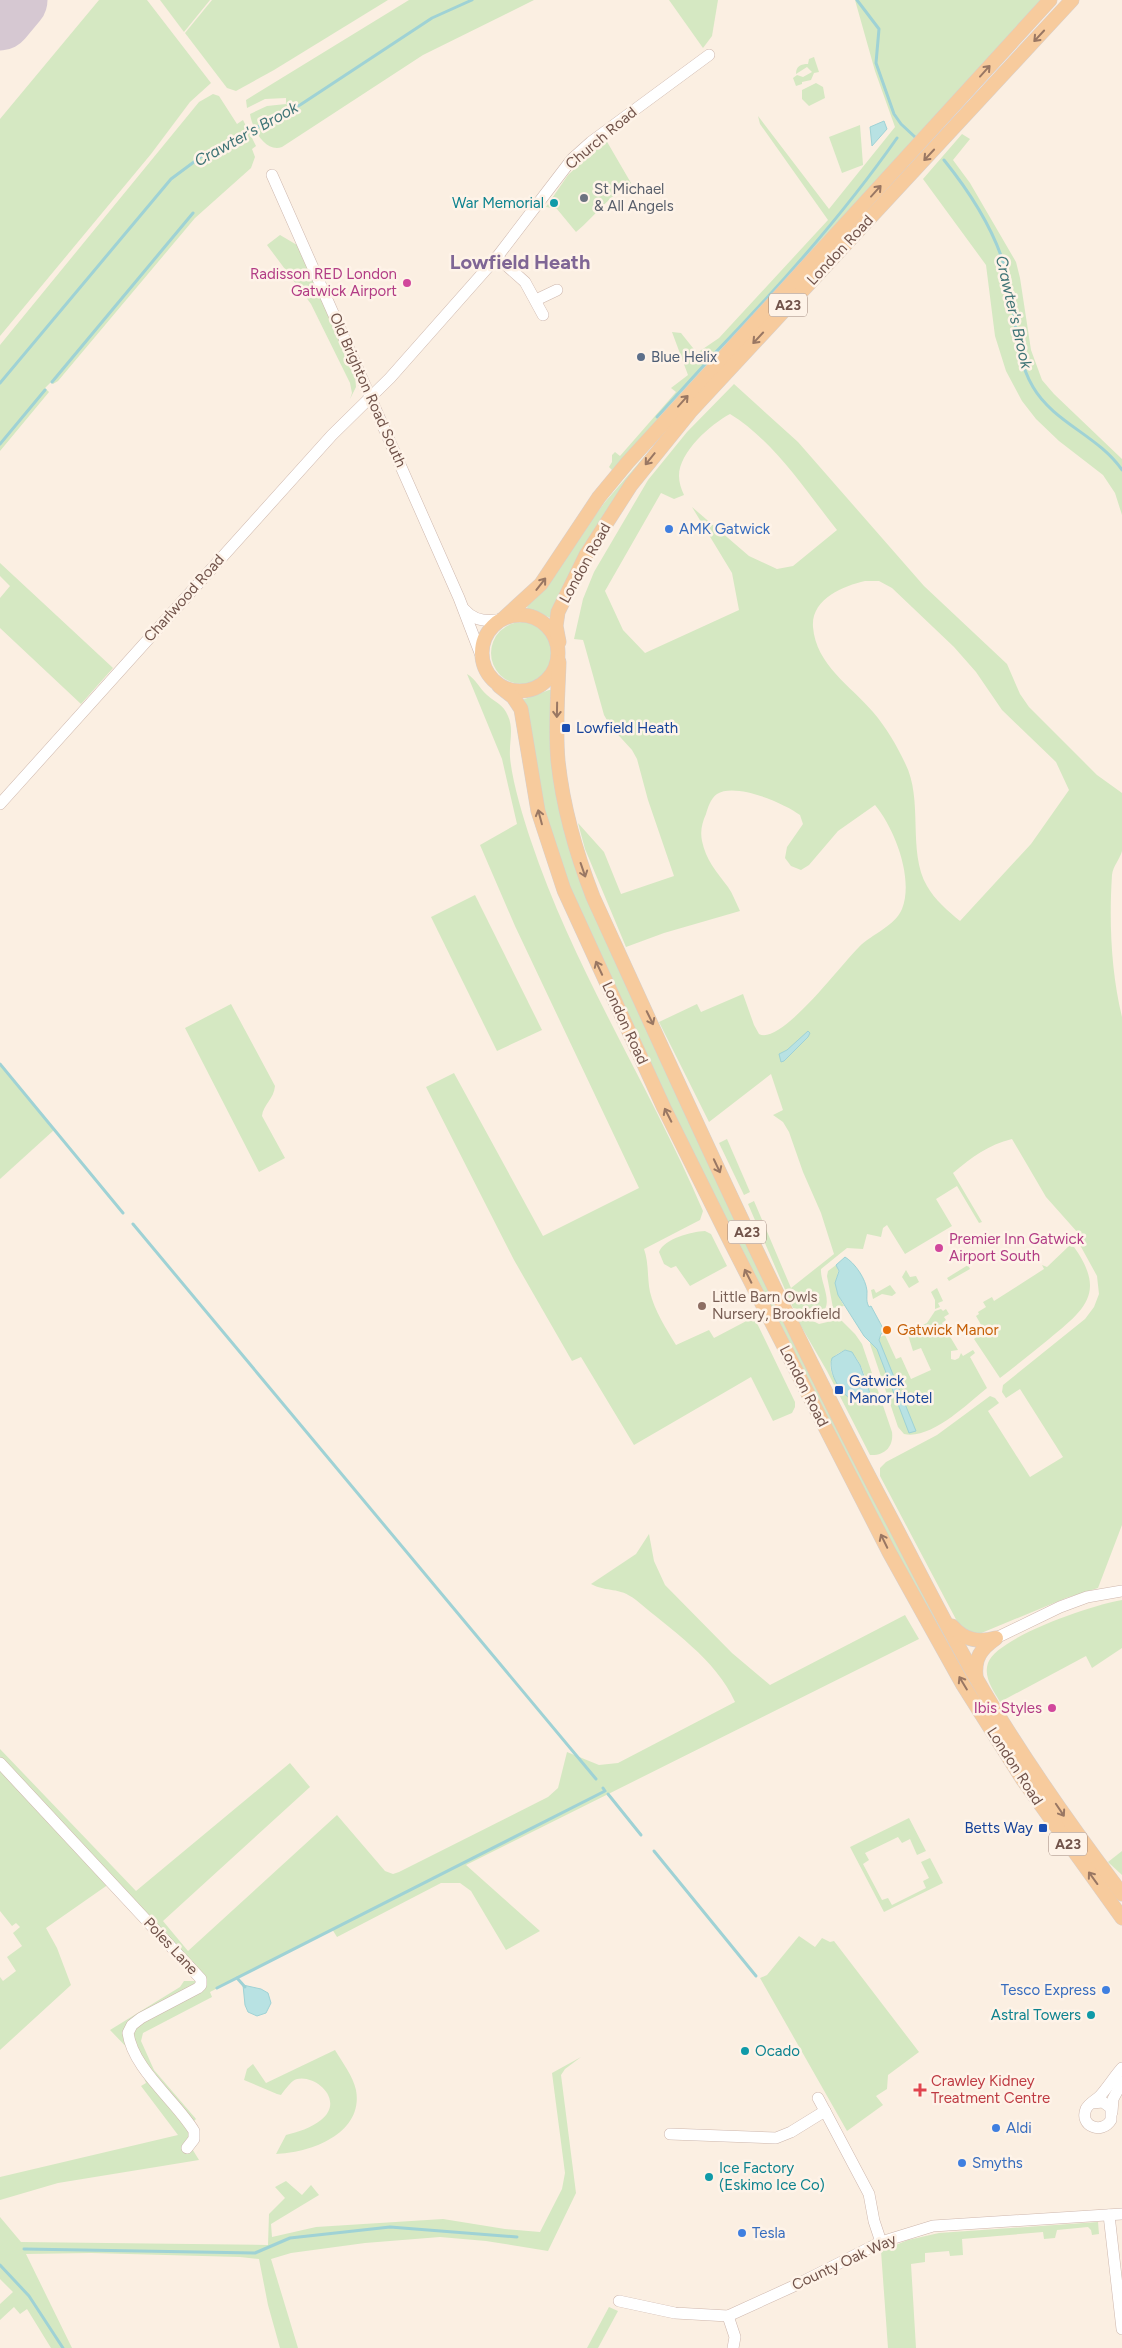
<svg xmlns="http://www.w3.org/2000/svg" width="1122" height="2348" font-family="Figtree,sans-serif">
	<rect width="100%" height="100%" fill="#fbefe2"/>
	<g fill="#d5e8c2" fill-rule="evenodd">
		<path d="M99,0H147L211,83L190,102L151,154L0,336V119Z"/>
		<path d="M160,0H210L184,32Z"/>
		<path d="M212,0H388L274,70L236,91L227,88L185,33Z"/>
		<path d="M409,0H534L423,55L282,147C265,153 252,128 250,114L267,106L286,104V98L265,99L247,108L246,100Z"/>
		<path d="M669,0H718L712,36L703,48Z"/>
		<path d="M855,0H1044L614,472L609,467L612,462V455L615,452L620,456L676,392L671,388L688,375L672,332L681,333L697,353L719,338L828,220L760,124L758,116L829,209L895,127L875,71Z"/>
		<path d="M814,57L819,72L814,73L811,80L802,82V84L796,86L793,78L797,75L803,77L812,72L807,67L796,74C796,66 801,64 808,64L809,59Z"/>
		<path d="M816,83L823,87L825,98L809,106L802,99V90Z"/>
		<path d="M213,94L219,96L237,124L243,120L256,146L252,149L255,157L251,168L195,218L58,381L53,384L51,382L45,388L49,392L0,451V345L199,102Z"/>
		<path d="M860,125L863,165L842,173L829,137Z"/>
		<path d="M962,134L970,139L953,160L970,183L1016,262L1020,278L1031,350L1042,380L1054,394L1122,459V515L1115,493L1103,475L1059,441L1036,419L1022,401L1006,371L995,336L986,265L923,179Z"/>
		<path d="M606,140L631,183C607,198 596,215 576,232L557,209L546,207L568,175Z"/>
		<path d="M280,235L297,245L355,375L356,387L350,399L352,393L350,383L311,304L267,245Z"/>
		<path d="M734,384L798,442L924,586L1007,664L1020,694L1029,707L1097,775L1122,793C1122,808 1122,837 1122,851C1120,859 1113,866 1112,875C1109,921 1111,972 1122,1017V1525L1098,1588L1066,1598L979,1634H974L959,1625L880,1476V1468L886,1462L937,1435L990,1396L995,1398L999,1403L988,1411L1030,1477L1063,1457L1020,1389L1006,1398L1002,1392L1003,1385L1085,1319L1094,1307L1099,1294L1097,1276L1080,1245L1078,1233L1046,1197L1012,1139C988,1145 972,1157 953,1173L982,1222L979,1223L957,1186L936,1199L952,1226L905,1254L887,1225L883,1228L881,1237L867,1234L863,1249L847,1248L821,1269C820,1281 831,1298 825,1309L817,1312L793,1308L748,1204L754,1201L791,1288L834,1254L821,1213L803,1172L789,1132L783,1122L773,1115L783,1110L771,1074L709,1122L659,1022L697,1004L701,1012L743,994L754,1025L759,1034C781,1046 843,962 859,947C872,934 895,926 902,909C914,879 895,829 875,805L838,831L809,865L801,870L791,866L785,858L787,847L803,824L800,815C784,803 735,782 717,794C710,799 708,808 706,814C702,823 700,831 702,841C706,860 716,871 728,887C733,894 736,903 740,911L664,933L626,947L585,849L578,823L604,852L621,894L674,876L648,800L637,759L632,750L611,727L604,715L584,643L583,640L574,639L583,599L594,572L648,480L687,432ZM730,414C773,440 806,491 837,530L793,566L777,569L749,556L692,507L732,573L739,610L645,653L623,630L605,591L661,493L674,499L684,495C681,489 679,482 679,476C679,452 711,424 730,414ZM865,581H879L892,588L954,647L976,672L1002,710L1056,762L1069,790L1031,844L960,921C949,912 934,899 927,886C907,851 924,800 905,763C897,746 886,727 873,712C851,686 816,665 813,627C811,599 843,586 865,581Z"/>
		<path d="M657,442L620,491L551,618L528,609L527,607L605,502Z"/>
		<path d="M0,563L113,668L81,704L0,628V598L10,586L0,576Z"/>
		<circle cx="522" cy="653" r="31"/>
		<path d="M467,674C476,679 479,688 487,695C496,703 503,704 508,716C514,729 509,742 510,757C512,781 523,817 531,841C574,970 650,1086 703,1211L700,1220L644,1249C649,1263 647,1277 650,1292C654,1310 667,1330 676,1345L709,1330L714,1338L754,1317L795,1402V1407L792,1413L773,1421L751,1377L634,1445L581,1357L572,1361L514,1260L426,1087L454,1073L543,1236L639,1188L515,926L480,845L517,824L502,759Z"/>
		<path d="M549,690H551V719L593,910L999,1726L988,1716L928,1613L665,1098L569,886L546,820L522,700Z"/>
		<path d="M475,895L542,1030L497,1051L431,917Z"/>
		<path d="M231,1004L275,1086C274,1099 263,1105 262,1116L285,1158L259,1172L185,1028Z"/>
		<path d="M0,1064L54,1130L0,1179Z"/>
		<path d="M727,1139L750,1192L744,1195L719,1143Z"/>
		<path d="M705,1231L711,1234L727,1266L690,1286L676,1266L671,1268L664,1264L659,1252C665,1238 691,1232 705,1231Z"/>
		<path d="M1069,1246L1074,1247C1106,1292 1086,1309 1049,1339C1033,1352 1017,1365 1000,1378L974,1339L984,1330L976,1316L979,1314L978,1312L986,1307L983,1302L992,1297L994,1301L1044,1269L1042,1265L1047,1267Z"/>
		<path d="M836,1265C840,1272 837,1274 836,1281C835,1289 840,1299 844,1306L833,1308L827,1276L828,1271Z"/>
		<path d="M968,1265L970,1269L949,1281L947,1278Z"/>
		<path d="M906,1270L910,1277L916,1276L919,1282L909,1288L902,1277Z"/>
		<path d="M890,1285L896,1293L892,1296L882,1294L873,1299L871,1290L874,1289L876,1293Z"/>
		<path d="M937,1288L943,1301L938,1303L940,1307L935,1309V1300L931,1292Z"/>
		<path d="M941,1309L943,1311L946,1309L949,1314L944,1317L946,1320L942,1323L958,1350L951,1351V1359L955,1360L959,1358L961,1353L963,1356L973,1350L975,1353L970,1357L987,1388C967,1404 931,1440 904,1434L898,1427L870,1344L871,1341L885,1335L896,1359L901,1357L911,1379L931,1370L921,1348L913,1351L907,1332L927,1323L935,1311Z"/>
		<path d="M794,1314L801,1315L819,1324L840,1319L855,1334L862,1344L892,1432C894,1447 884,1456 870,1455L827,1371ZM845,1350C861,1352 867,1386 872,1399L854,1402C840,1387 814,1362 845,1350Z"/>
		<path d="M649,1534L654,1561L665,1585L732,1653L770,1685L905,1615L919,1639L466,1865L540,1931L506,1950L471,1891L460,1883H441L337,1937L332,1929L210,1992L212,1997L143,2033L141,2041L154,2070L196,2119L187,2128L191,2134V2147L199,2160L58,2183L0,2200V2177L178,2135L141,2086L146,2083L135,2056L110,2030L180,1987L184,1981H197L109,1884L46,1928L57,1948L71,1985L0,2050V1977L3,1981L16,1971L7,1957L22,1946L13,1933L20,1927L16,1923L12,1926L0,1911V1749L136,1891L290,1763L310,1787L163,1921L188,1951L337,1815L385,1871L393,1874L399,1872L548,1797L558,1788L567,1752L599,1765L618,1763L735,1702C716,1659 671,1630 636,1600C618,1586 608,1593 591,1584L636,1554Z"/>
		<path d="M1122,1600V1648L1092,1668L1086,1656L1000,1702C994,1691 983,1677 988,1663C997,1637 1095,1604 1122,1600Z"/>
		<path d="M909,1818L926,1851L917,1855L910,1839L902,1843L898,1837L865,1853L869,1860L863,1864L882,1900L888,1898L892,1905L926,1888L923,1881L929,1878L921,1862L930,1858L943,1883L884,1912L850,1847Z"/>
		<path d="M1122,1851V1875L1108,1862Z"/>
		<path d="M799,1936L815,1947L822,1938L830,1942L834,1941L919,2052L888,2075L887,2089L876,2096L883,2105L847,2131L760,1978L767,1975Z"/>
		<path d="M335,2050C342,2062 353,2076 356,2090C364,2134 310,2153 276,2154L286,2135C298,2132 311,2128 321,2120C348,2098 309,2070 293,2081C289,2084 284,2091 281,2095L277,2094L244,2080L247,2069L253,2064L266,2083Z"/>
		<path d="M581,2057L565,2069L561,2075L576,2193L548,2251L486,2241L440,2237L365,2243L291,2253L271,2259L298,2348H280L268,2305L259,2259L240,2257L91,2253L26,2254L72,2348H51L27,2309L20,2314L14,2307L0,2320V2304L13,2292L0,2279V2217L21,2242L268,2245L269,2214L285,2198L275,2187L286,2181L302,2195L311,2185L319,2195L271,2224L272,2237L316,2227L443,2219L505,2229L540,2232L562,2189L565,2173L552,2073Z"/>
		<path d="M1098,2222L1099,2234L1092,2235L1091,2230L1088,2227L1057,2230L1055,2238L1044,2239L1043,2232L962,2239L963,2255L950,2256L949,2251L925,2253V2262L911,2264L916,2348H888L881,2251L908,2240L939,2233Z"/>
		<path d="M609,2307L618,2311L598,2348H587Z"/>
	</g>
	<g fill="#b8e2e3" stroke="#9fd2d5">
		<path d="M884,121L887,129L872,146L870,127Z"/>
		<path d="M808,1031L810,1033L808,1037L784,1061L781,1062L779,1054L787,1050Z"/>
		<path d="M845,1257C855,1263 866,1279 867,1291C867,1299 866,1301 869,1307L871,1306L885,1332L881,1334L879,1340L916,1431L909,1433L877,1349L864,1336L838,1295L835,1283L839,1271L836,1265Z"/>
		<path d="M845,1350L852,1352L860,1365L872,1399L868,1404C849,1408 826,1376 832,1358Z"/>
		<path d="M243,1985L261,1989L268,1993L271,2003L266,2013L257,2016L248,2012L245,2005Z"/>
	</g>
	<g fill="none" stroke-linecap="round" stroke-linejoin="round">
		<g stroke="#9fd2d5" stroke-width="3">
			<path d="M857,0L879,29L876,63L894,114L901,124L915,137"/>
			<path d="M944,160C973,196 1000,238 1009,284C1016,317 1015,357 1033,387C1054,423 1099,436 1122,470"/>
			<path d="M714,354C780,286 843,215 897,138"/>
			<path d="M52,382L193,213"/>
			<path d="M0,383L171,179L202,156L300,105L432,18L472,0"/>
			<path d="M657,417L706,363"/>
			<path d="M0,444L45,390"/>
			<path d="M0,1064L123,1213"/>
			<path d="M133,1224L596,1779"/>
			<path d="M608,1794L641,1835"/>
			<path d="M654,1851L756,1976"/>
			<path d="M237,1978L245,1987"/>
			<path d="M217,1988L605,1791L603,1788"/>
			<path d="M24,2249L255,2253L290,2238L390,2227L517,2237"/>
			<path d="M0,2265L29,2296L63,2348"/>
		</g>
		<path stroke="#d6c8d2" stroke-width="65" d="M0,18L15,0"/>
		<defs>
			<g id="minor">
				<path d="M272,175L459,598L482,658"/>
				<path d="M497,257L525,282L543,315"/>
				<path d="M536,300L557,290"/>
				<path d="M465,610C475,622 489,622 503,619"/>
				<path d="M0,804L332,435L390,378L497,257L572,159L591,142L709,55"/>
				<path d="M996,1638L1060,1607L1087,1597L1122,1591"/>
				<path d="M0,1763L201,1979V1985L198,1988L141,2018L132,2025L128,2033C133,2069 176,2101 194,2131V2139L187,2148"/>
				<path d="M818,2098L825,2111"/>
				<path d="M1092,2103L1103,2102L1111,2108V2120C1102,2135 1079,2126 1086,2109C1089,2103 1096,2100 1100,2096C1108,2087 1114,2077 1122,2068"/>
				<path d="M1112,2112L1113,2099L1122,2082"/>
				<path d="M670,2134L776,2138L791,2132L825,2111L869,2194L874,2221L881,2242"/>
				<path d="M1109,2215L1122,2329"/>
				<path d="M619,2301L675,2313L728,2316L796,2285L881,2242L933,2226L1122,2214"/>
				<path d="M728,2316L735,2337L733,2348"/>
			</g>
			<g id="major">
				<circle cx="520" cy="653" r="38"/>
				<path d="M505,617L541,584L599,497L628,462L1050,0"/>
				<path d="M559,642L556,626L558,612L586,555L631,485L690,412L1072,0"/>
				<path d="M559,662C558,694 555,728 558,761C563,808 576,853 593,897C689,1107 784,1318 893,1522C920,1574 947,1627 976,1678C1019,1753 1070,1825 1122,1894"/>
				<path d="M499,686L513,697L521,709L538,811L564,890L664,1108L730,1241L889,1552L963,1685L1023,1780L1122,1918"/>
				<path d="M952,1626C964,1640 978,1643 996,1638"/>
				<path d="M976,1677C974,1658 981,1649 995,1639"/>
			</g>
		</defs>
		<use href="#minor" stroke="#ceb7ad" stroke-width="12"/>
		<use href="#major" stroke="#d7cfcc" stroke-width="15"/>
		<use href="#minor" stroke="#fff" stroke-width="11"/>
		<use href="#major" stroke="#f7cb9d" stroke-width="14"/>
	</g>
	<defs><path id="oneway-shaft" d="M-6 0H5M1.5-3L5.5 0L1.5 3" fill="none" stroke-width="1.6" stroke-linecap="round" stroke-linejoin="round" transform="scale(1.25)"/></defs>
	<g stroke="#997763">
		<use href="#oneway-shaft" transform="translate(1039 36) rotate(133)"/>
		<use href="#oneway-shaft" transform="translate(985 71) rotate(-48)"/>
		<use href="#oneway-shaft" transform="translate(929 155) rotate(133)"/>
		<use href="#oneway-shaft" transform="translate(876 191) rotate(-48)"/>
		<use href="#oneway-shaft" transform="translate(758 338) rotate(133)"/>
		<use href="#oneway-shaft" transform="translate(683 401) rotate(-48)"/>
		<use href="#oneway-shaft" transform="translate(650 459) rotate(129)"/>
		<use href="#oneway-shaft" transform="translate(541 584) rotate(-52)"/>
		<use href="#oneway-shaft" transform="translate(557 710) rotate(91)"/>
		<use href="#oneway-shaft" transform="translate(540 817) rotate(-105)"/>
		<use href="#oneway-shaft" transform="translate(583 870) rotate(71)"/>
		<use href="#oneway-shaft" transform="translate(599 968) rotate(-115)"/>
		<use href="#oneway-shaft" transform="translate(650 1018) rotate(64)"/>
		<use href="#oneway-shaft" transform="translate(668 1115) rotate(-117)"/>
		<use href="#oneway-shaft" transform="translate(717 1166) rotate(65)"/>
		<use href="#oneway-shaft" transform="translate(748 1276) rotate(-117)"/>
		<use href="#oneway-shaft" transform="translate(884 1541) rotate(-116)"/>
		<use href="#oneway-shaft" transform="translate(963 1683) rotate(-121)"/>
		<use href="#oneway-shaft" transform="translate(1060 1810) rotate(56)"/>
		<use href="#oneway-shaft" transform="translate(1093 1878) rotate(-126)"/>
	</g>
	<circle fill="#6b7280" stroke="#fef3e8" stroke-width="2" cx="584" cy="198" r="5"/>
	<g fill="#0f9aa8" stroke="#fef3e8" stroke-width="2">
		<circle cx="554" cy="203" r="5"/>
		<circle cx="1091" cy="2015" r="5"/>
		<circle cx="745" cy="2051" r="5"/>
		<circle cx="709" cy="2177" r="5"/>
	</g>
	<g fill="#d1479c" stroke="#fef3e8" stroke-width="2">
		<circle cx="407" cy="283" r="5"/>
		<circle cx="939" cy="1248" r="5"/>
		<circle cx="1052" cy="1708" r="5"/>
	</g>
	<circle fill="#5c6f8a" stroke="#fef3e8" stroke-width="2" cx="641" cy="357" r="5"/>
	<g fill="#3f7fe0" stroke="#fef3e8" stroke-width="2">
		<circle cx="669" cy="529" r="5"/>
		<circle cx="1106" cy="1990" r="5"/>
		<circle cx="996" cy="2128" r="5"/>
		<circle cx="962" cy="2163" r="5"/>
		<circle cx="742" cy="2233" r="5"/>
	</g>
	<g fill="#1a4fb4" stroke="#fef3e8" stroke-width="2">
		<rect x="561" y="723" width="10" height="10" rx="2.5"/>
		<rect x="834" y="1385" width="10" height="10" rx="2.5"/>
		<rect x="1038" y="1823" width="10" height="10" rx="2.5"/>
	</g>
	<circle fill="#8d6e63" stroke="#fef3e8" stroke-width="2" cx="702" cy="1306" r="5"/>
	<circle fill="#e8710a" stroke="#fef3e8" stroke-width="2" cx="887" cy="1330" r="5"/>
	<path fill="#e0444e" stroke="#fef3e8" stroke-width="2" d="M917.5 2082.5h5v5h5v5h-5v5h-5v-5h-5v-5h5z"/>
	<g text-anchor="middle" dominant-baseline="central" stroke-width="5" stroke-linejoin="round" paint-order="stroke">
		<g fill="#fef3e8" stroke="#9b8379" stroke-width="1">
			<rect x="769" y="293.5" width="38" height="23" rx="4"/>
			<rect x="728" y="1220.5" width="38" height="23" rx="4"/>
			<rect x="1049" y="1832.5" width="38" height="23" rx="4"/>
		</g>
		<g font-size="14" font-weight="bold" fill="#71534a">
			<text x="788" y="305">A23</text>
			<text x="747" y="1232">A23</text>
			<text x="1068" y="1844">A23</text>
		</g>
		<g font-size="15" fill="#71534a" stroke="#fef3e8">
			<text transform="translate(601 138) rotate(-40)">Church Road</text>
			<text transform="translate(840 250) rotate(-47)">London Road</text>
			<text transform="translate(368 390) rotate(66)">Old Brighton Road South</text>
			<text transform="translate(585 563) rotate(-61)">London Road</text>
			<text transform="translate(184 598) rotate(-48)">Charlwood Road</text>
			<text transform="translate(625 1023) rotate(65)">London Road</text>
			<text transform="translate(804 1386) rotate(63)">London Road</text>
			<text transform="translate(1015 1766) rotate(57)">London Road</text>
			<text transform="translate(171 1946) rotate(47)">Poles Lane</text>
			<text transform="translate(844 2262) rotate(-25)">County Oak Way</text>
		</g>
		<g font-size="15" fill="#5b616d" stroke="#fef3e8" text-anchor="start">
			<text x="594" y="189">St Michael<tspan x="594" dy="17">&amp; All Angels</tspan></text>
		</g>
		<g font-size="15" fill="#0d838f" stroke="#fef3e8" text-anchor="end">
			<text x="544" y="203">War Memorial</text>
			<text x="1081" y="2015">Astral Towers</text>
			<text x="755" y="2051" text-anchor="start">Ocado</text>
			<text x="719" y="2168" text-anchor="start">Ice Factory<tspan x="719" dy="17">(Eskimo Ice Co)</tspan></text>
		</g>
		<g font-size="15" fill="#b23c85" stroke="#fef3e8" text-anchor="end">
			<text x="397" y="274">Radisson RED London<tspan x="397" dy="17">Gatwick Airport</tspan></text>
			<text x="949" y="1239" text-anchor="start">Premier Inn Gatwick<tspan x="949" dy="17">Airport South</tspan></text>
			<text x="1042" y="1708">Ibis Styles</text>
		</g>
		<g font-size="15" fill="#4e5e75" stroke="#fef3e8" text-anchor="start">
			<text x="651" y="357">Blue Helix</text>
		</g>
		<g font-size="15" fill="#366cbe" stroke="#fef3e8" text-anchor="start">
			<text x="679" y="529">AMK Gatwick</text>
			<text x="1096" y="1990" text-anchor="end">Tesco Express</text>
			<text x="1006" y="2128">Aldi</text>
			<text x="972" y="2163">Smyths</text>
			<text x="752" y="2233">Tesla</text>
		</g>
		<g font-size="15" fill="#164399" stroke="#fef3e8" text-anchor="start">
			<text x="576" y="728">Lowfield Heath</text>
			<text x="849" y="1381">Gatwick<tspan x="849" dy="17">Manor Hotel</tspan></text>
			<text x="1033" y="1828" text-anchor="end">Betts Way</text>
		</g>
		<g font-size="15" fill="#785e54" stroke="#fef3e8" text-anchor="start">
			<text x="712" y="1297">Little Barn Owls<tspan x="712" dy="17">Nursery, Brookfield</tspan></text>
		</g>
		<g font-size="15" fill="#c56008" stroke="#fef3e8" text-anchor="start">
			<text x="897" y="1330">Gatwick Manor</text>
		</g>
		<g font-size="15" fill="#be3a42" stroke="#fef3e8" text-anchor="start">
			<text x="931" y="2081">Crawley Kidney<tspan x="931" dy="17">Treatment Centre</tspan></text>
		</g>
		<g font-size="16" font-style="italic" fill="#3f7476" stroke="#fef3e8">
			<text transform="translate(246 134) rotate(-29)">Crawter's Brook</text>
			<text transform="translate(1014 312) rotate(77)">Crawter's Brook</text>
		</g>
		<g font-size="20" font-weight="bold" fill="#7f6695" stroke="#fef3e8">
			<text x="520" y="262">Lowfield Heath</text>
		</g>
	</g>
</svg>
